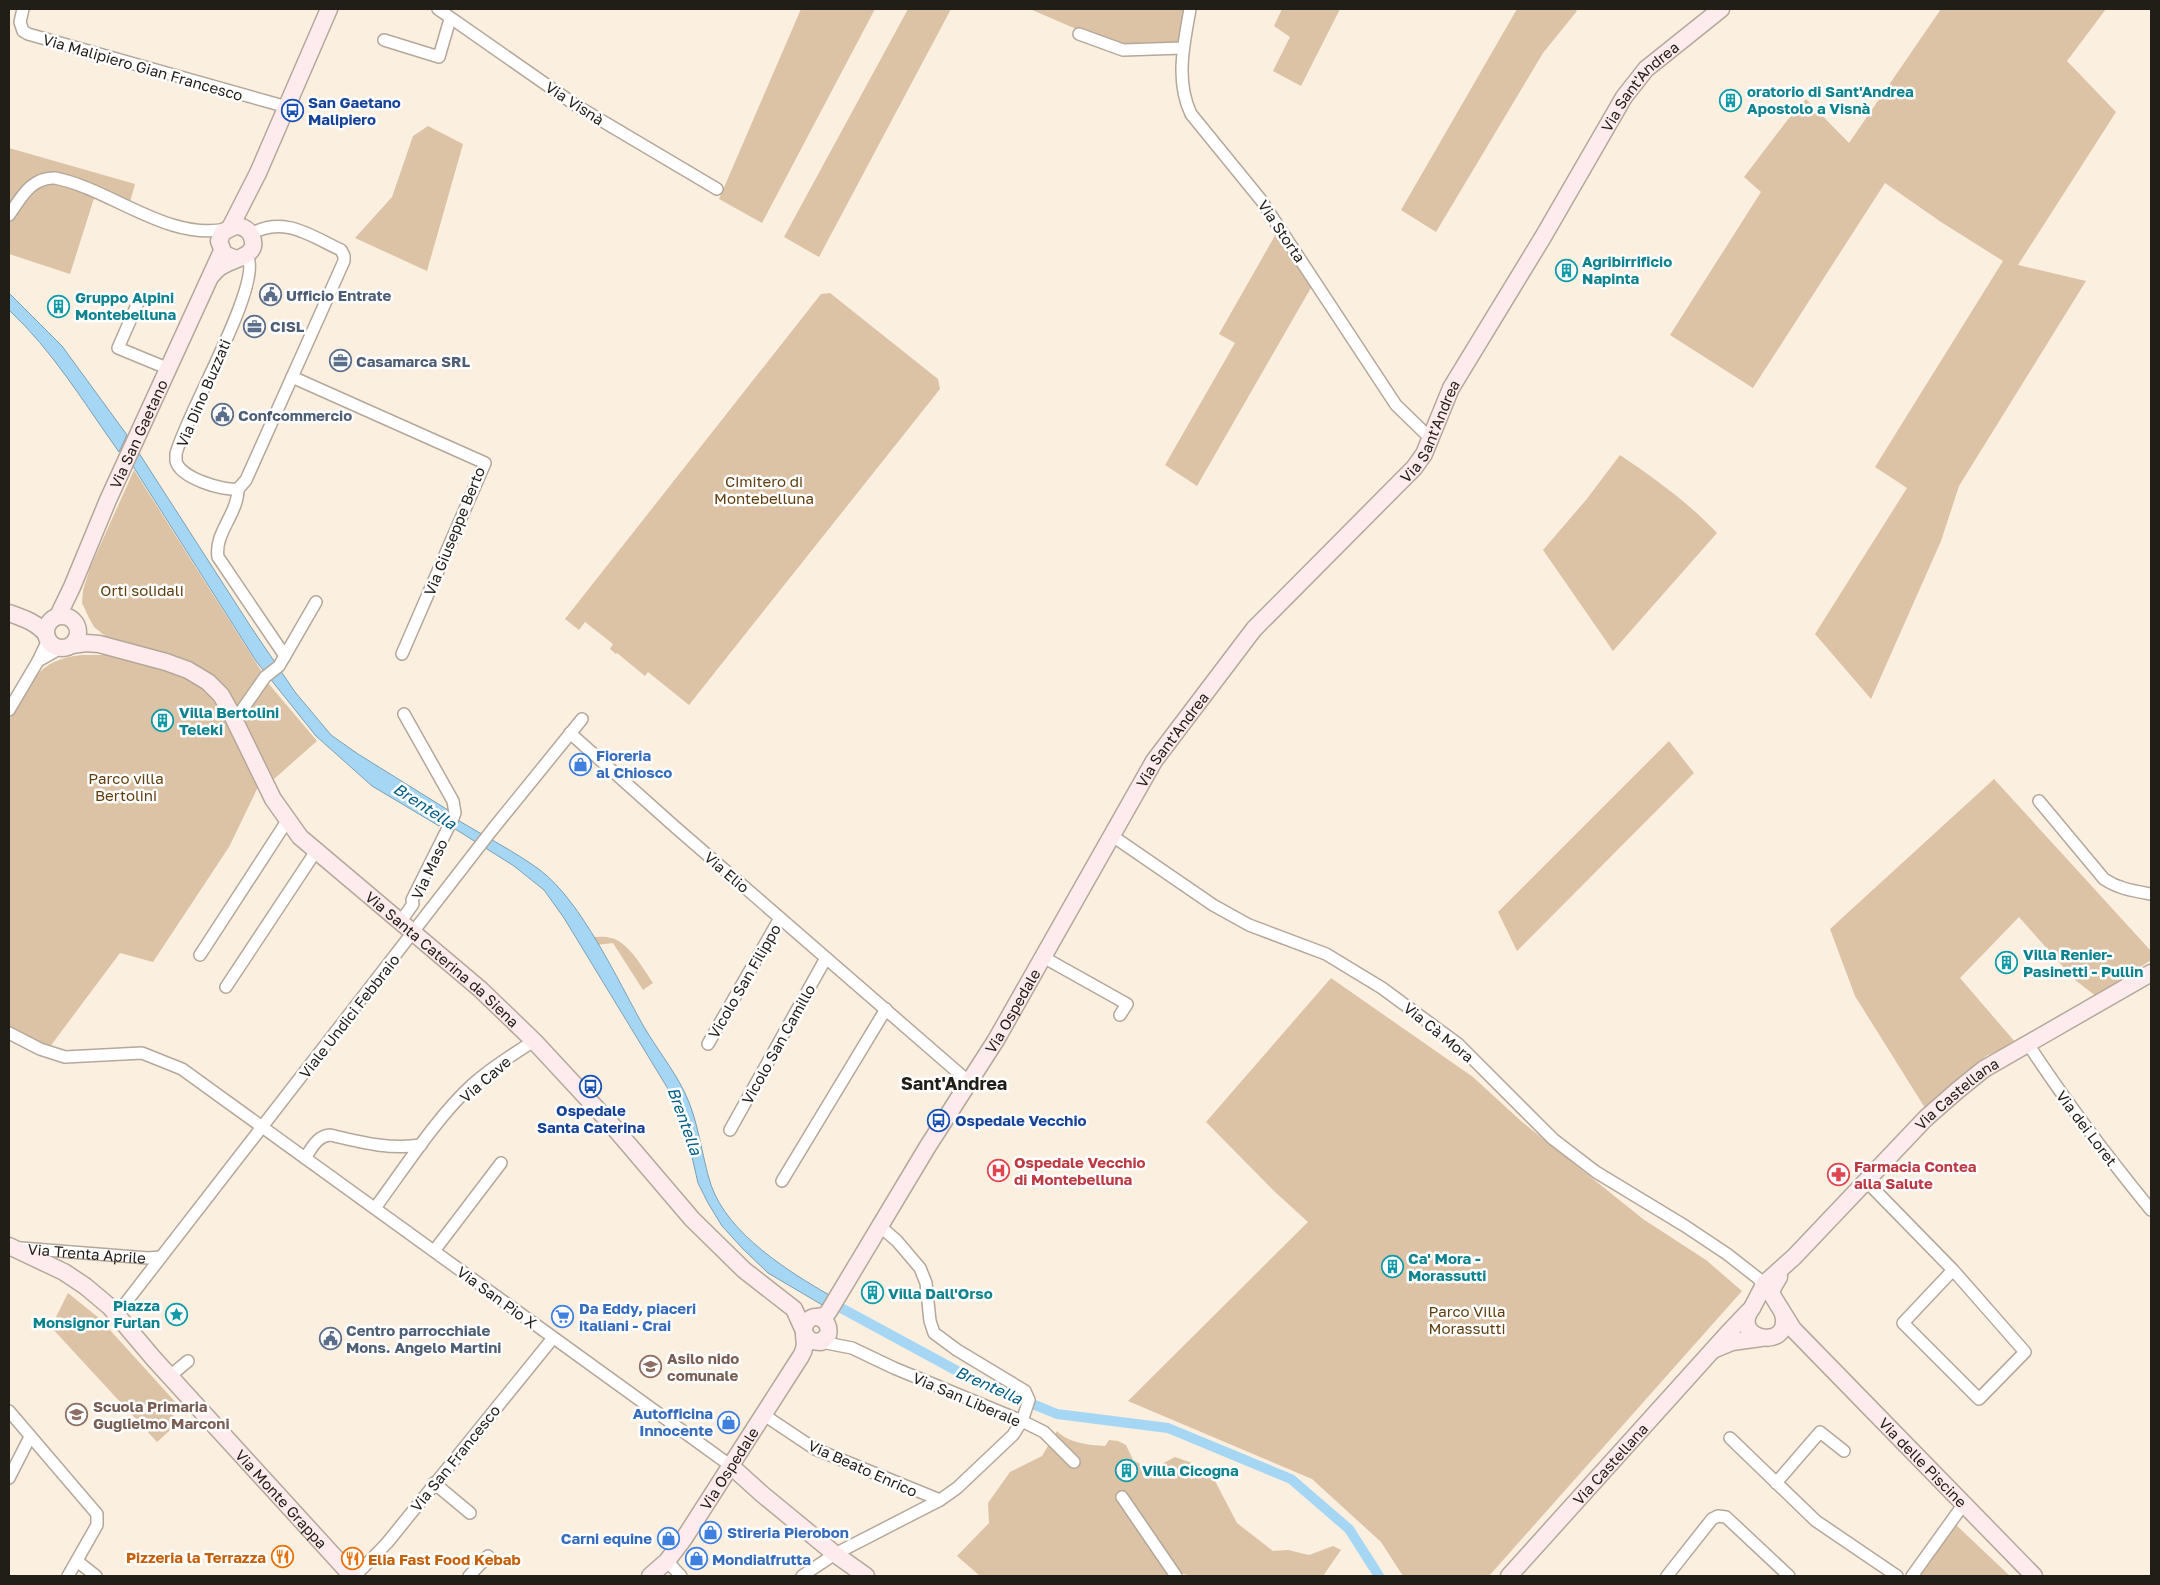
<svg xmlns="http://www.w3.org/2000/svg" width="2160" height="1585" font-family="'Golos Text',sans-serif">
	<rect width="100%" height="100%" fill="#fbefe0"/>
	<g fill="#dcc3a5">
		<path d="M801,9H875L762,223L719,199Z"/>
		<path d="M908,9H951L819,257L784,237Z"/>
		<path d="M1030,9H1184L1179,42L1125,45L1083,32Z"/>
		<path d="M1282,9H1340L1301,86L1273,71L1290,37L1274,26Z"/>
		<path d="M1517,9H1574L1577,11L1543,53L1436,232L1401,210Z"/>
		<path d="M1941,9H2106L2067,61L2116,112L2018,265L2086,281L1959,486L1941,541L1871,699L1815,634L1907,488L1875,467L2003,261L1941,222L1885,183L1753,388L1670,335L1761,192L1744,177L1786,122L1806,99L1849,143Z"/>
		<path d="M428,126L463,144L427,271L355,238L392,197L413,136Z"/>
		<path d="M9,148L135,184L130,202L96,192L70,274L9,254Z"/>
		<path d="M1277,232L1312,286L1197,486L1165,465L1235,343L1219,334Z"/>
		<path d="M830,293L938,379L940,389L689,705L648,672L645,676L617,653L616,654L610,649L613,644L585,622L579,630L565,619L821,294Z"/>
		<path d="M1620,455C1654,478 1689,503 1717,533L1613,651L1543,550L1586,500Z"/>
		<path d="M134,470L262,672L237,709L201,669L184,659L109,639L94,627L89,618L82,603L83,590L90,568Z"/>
		<path d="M82,655H111L180,672L209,693L236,740L258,787L229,847L153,962L120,953L49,1048L9,1028V720C30,684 37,659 82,655Z"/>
		<path d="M268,683L317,741L274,779L242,718Z"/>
		<path d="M1669,741L1694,773L1517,951L1498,912Z"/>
		<path d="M1994,779L2151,951V960L2096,996L2075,980L2019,917L1960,978L2016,1043L1986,1056L1925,1108L1855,996L1830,929Z"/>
		<path d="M592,937C598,937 605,936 611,938C628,941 644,970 653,983L643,990L613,943L596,945Z"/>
		<path d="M1331,978L1473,1077L1521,1121L1643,1219L1706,1260L1742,1291L1489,1576H1403L1381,1542L1312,1479L1128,1401L1308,1222L1275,1192L1206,1122Z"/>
		<path d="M68,1293L99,1318L179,1406L172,1414L179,1422L157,1442L51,1327Z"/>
		<path d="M1057,1431C1068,1443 1089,1445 1105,1446L1109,1440L1118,1441L1126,1445L1133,1460L1145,1467L1158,1466L1175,1457L1192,1463L1214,1479L1237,1523L1273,1551L1288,1550L1309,1555L1333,1546L1341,1550L1323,1576H1190L1181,1573L1176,1576H980L957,1556L989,1523L988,1503L1010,1472L1042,1456Z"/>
		<path d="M1955,1524L2010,1576H1918Z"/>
	</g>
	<g fill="#a5d7f5" stroke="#7d9fb2">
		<path d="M9,293L62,346L127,435L119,452C84,403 53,351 9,310Z"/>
		<path d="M137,450L251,627L295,692L331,735L358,754L448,810L439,826L372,786L316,736L256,661L131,463Z"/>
		<path d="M456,819C484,836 514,851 540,870C582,902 618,981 644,1027C657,1049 673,1069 684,1091C699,1121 701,1154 711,1185C728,1234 789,1272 831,1296L824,1306L768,1273L743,1249L722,1226L708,1203L698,1183L685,1126L676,1102L564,918L544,890L514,866L452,827Z"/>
	</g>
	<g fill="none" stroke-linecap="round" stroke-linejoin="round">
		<path stroke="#a5d7f5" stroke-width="10" d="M830,1302L972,1379L1057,1414L1168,1428L1291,1479L1349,1529L1379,1576"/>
		<defs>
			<g id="street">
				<path d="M23,9L20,22L23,31L28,34L287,107"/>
				<path d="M438,9L577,106L717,189"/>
				<path d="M1190,9C1184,44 1175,80 1191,114L1261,200L1396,405L1430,438"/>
				<path d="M1079,34L1123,50L1183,48"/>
				<path d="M384,40L439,57L450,19"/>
				<path d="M9,215C21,198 31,177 55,178C111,189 167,241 226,229"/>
				<path d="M247,256C265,281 184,418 176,454C176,456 176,459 176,461C180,478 223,491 238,489L246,480L344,261V256L341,250C311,236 283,215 251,234"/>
				<path d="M140,298L118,348L169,369"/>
				<path d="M292,377L485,463L402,654"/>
				<path d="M238,489C238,514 214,533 218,557L285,656"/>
				<path d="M48,640L38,661L61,648"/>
				<path d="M9,710L38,661"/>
				<path d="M404,714L453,801L455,813"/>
				<path d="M235,720L265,677L279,666L316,602"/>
				<path d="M570,733L674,826L969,1082"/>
				<path d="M2039,801L2104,879C2119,889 2134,891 2151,894"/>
				<path d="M1111,835L1213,905L1249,925L1326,954L1382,988L1458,1044L1553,1139L1596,1172L1685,1226L1727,1254L1759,1279L1763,1286"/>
				<path d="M401,921L413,904L412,900L454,816"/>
				<path d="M200,955L287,821"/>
				<path d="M1043,957L1127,1004L1120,1015"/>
				<path d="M226,987L316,851"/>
				<path d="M9,1033L40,1049L65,1057L142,1053L182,1069L731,1466"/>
				<path d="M708,1044L780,918"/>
				<path d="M2028,1044C2066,1102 2107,1156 2151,1210"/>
				<path d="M730,1130L826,958"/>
				<path d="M305,1158C312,1148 317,1136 330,1135C360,1142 390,1150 421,1145"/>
				<path d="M782,1181L886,1009"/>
				<path d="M1866,1181L1953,1270L2025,1352L1979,1399L1903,1323L1953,1270"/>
				<path d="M375,1208C404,1169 436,1118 472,1085C491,1068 513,1054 534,1041"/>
				<path id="s1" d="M21,1248L148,1258L161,1257"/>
				<path d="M434,1251L501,1163"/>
				<path d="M116,1312L124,1305L492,830L582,719"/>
				<path d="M821,1342L852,1348L894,1368L1022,1421L1044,1432L1074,1462"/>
				<path d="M170,1376L188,1361"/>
				<path d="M9,1411L97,1514V1525L68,1576"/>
				<path d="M764,1415L815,1449L940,1500"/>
				<path d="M1730,1438L1816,1521L1897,1576"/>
				<path d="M9,1478L30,1437"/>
				<path d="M434,1483L470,1513"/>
				<path d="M1776,1483L1820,1432L1844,1451"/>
				<path d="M1122,1497L1176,1576"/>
				<path d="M77,1561L96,1576"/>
				<path d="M667,1561L681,1576"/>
				<path d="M355,1576L387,1543L553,1338"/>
				<path d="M469,1576L488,1556"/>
				<path d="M802,1576L835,1554L940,1500L957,1488L1013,1435L1022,1421L1029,1400L1025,1391L957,1350L934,1333L930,1321L926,1283L920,1268L897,1241L881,1227"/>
				<path d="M1667,1576L1712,1519L1718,1516L1726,1517L1789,1576"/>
				<path d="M1912,1576L1963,1505"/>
			</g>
			<g id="secondary">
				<path d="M231,226L258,173L329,9"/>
				<path d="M212,275C215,271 219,267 224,265C235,258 261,256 251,235C248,229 242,226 235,226L223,232L219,241L224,254L236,259"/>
				<path d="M9,613C23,618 36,622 46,634"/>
				<circle cx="62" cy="632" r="16"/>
				<path id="s2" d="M58,616L72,587L108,500L222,251"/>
				<path id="s3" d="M72,645L86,643L99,644L166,662L188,670L208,682L221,695L230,711L273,799L300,837L480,989L534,1041L611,1124L692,1219L744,1270L794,1309L804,1331"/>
				<path id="s4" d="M9,1246L64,1272L85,1286L110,1307L154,1359L352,1576"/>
				<path id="s5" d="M1779,1277L1772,1289V1295L1793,1329L2034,1576"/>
				<path id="s6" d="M1752,1308L1765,1283L1794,1257L1926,1118L1958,1090L1984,1069L2151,973"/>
				<path d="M1752,1308C1728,1340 1793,1352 1783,1314"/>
				<path id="s7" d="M818,1317L826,1315L829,1311L928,1146L996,1040L1154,761L1254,629L1414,468L1424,454L1451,388L1543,237L1624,97L1646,69L1721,9"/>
				<path d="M1715,1349L1732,1342L1761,1338"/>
				<path d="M731,1466L762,1494L835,1554L866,1576"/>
				<path id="s8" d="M650,1576L667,1561L683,1540L801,1356C809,1343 801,1336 805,1325C811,1310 832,1318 828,1335L821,1342L811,1341L804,1334"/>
				<path id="s9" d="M1509,1576L1728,1333L1749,1311"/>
			</g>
		</defs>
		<use href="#street" stroke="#b4a89a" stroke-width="14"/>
		<use href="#secondary" stroke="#b4a89a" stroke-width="19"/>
		<use href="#street" stroke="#fff" stroke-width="11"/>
		<use href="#secondary" stroke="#feebed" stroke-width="16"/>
	</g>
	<defs>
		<symbol id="building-ring" viewBox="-11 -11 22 22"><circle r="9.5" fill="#fefefe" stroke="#0f9aa8" stroke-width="1.5"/><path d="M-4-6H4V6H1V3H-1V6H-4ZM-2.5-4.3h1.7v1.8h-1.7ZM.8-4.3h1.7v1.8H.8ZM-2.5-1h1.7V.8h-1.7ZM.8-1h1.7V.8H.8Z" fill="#0f9aa8"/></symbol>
		<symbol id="bus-ring" viewBox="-11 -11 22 22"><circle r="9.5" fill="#fefefe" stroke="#1a4fb4" stroke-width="1.5"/><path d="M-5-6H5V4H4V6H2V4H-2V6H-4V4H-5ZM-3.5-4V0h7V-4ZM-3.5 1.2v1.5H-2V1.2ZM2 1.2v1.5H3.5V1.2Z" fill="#1a4fb4"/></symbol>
		<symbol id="civic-ring" viewBox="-11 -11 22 22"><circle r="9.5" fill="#fefefe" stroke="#5c6f8a" stroke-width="1.5"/><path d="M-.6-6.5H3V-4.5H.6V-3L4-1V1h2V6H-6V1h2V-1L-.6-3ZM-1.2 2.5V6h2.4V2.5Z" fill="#5c6f8a"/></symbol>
		<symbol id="office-ring" viewBox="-11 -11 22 22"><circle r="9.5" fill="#fefefe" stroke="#5c6f8a" stroke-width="1.5"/><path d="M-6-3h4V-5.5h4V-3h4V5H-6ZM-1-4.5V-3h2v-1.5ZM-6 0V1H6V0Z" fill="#5c6f8a"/></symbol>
		<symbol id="shop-ring" viewBox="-11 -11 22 22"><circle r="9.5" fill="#fefefe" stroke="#3f7fe0" stroke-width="1.5"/><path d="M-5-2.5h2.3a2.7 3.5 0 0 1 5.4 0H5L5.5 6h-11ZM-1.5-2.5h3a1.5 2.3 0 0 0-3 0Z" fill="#3f7fe0"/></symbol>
		<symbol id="hospital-ring" viewBox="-11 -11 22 22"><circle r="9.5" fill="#fefefe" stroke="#e0444e" stroke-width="1.5"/><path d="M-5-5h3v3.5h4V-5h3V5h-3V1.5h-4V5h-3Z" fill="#e0444e"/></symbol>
		<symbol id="pharmacy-ring" viewBox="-11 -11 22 22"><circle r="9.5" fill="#fefefe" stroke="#e0444e" stroke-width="1.5"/><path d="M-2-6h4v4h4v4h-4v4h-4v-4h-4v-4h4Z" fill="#e0444e"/></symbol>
		<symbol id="sight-ring" viewBox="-11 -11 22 22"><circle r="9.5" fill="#fefefe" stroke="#0f9aa8" stroke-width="1.5"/><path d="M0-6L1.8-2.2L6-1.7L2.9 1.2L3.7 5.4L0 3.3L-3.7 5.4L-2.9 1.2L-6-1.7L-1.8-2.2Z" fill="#0f9aa8"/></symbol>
		<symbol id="supermarket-ring" viewBox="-11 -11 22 22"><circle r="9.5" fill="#fefefe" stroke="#3f7fe0" stroke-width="1.5"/><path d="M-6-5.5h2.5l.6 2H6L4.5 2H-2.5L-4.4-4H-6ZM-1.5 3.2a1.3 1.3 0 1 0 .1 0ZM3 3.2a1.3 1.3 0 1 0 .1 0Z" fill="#3f7fe0"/></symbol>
		<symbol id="school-ring" viewBox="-11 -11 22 22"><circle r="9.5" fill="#fefefe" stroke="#8d6e63" stroke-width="1.5"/><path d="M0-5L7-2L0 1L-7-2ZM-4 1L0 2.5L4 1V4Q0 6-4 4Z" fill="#8d6e63"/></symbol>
		<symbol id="restaurant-ring" viewBox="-11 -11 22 22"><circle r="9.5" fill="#fefefe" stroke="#e8710a" stroke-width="1.5"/><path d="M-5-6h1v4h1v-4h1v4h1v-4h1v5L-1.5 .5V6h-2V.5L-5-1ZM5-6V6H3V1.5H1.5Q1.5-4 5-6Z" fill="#e8710a"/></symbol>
	</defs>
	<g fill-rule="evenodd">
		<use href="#building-ring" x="1718" y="88" width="25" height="25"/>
		<use href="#bus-ring" x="280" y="98" width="25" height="25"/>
		<use href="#building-ring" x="1554" y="258" width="25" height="25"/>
		<use href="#civic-ring" x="258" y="282" width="25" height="25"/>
		<use href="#building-ring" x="46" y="294" width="25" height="25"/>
		<use href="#office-ring" x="242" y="314" width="25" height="25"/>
		<use href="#office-ring" x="328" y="348" width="25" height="25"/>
		<use href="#civic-ring" x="210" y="402" width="25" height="25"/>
		<use href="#building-ring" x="150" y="708" width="25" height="25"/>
		<use href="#shop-ring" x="568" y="752" width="25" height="25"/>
		<use href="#building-ring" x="1994" y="950" width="25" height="25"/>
		<use href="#bus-ring" x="578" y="1074" width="25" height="25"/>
		<use href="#bus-ring" x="926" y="1108" width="25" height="25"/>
		<use href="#hospital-ring" x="986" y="1158" width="25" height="25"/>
		<use href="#pharmacy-ring" x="1826" y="1162" width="25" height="25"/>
		<use href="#building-ring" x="1380" y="1254" width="25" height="25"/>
		<use href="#building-ring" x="860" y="1280" width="25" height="25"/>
		<use href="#sight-ring" x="164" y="1302" width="25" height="25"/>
		<use href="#supermarket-ring" x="550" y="1304" width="25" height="25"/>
		<use href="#civic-ring" x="318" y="1326" width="25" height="25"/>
		<use href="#school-ring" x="638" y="1354" width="25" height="25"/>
		<use href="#school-ring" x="64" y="1402" width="25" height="25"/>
		<use href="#shop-ring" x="716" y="1410" width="25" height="25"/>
		<use href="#building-ring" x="1114" y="1458" width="25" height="25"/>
		<use href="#shop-ring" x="698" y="1520" width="25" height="25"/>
		<use href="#shop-ring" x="656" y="1526" width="25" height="25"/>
		<use href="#restaurant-ring" x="270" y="1544" width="25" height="25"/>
		<use href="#restaurant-ring" x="340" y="1546" width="25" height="25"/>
		<use href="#shop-ring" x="684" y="1546" width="25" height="25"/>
	</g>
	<g text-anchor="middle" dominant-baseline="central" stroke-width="5" stroke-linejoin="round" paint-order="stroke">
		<g font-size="15" fill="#211d17" stroke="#fefefe">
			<text transform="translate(143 67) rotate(16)">Via Malipiero Gian Francesco</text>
			<text stroke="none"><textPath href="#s7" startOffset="1490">Via Sant'Andrea</textPath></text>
			<text transform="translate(575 103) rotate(33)">Via Visnà</text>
			<text transform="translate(1282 231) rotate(56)">Via Storta</text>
			<text transform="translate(203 393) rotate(-67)">Via Dino Buzzati</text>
			<text stroke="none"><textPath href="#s7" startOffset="1085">Via Sant'Andrea</textPath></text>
			<text stroke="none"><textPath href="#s2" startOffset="199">Via San Gaetano</textPath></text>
			<text transform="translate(454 531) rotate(-68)">Via Giuseppe Berto</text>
			<text stroke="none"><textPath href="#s7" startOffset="680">Via Sant'Andrea</textPath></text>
			<text transform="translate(429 869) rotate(-65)">Via Maso</text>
			<text transform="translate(727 872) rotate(41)">Via Elio</text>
			<text stroke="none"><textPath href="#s3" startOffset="512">Via Santa Caterina da Siena</textPath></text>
			<text transform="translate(744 981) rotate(-60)">Vicolo San Filippo</text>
			<text stroke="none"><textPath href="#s7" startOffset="365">Via Ospedale</textPath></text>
			<text transform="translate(349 1016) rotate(-52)">Viale Undici Febbraio</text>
			<text transform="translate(1439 1032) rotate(39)">Via Cà Mora</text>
			<text transform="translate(778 1044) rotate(-61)">Vicolo San Camillo</text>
			<text transform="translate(485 1079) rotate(-41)">Via Cave</text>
			<text stroke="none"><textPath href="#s6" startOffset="298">Via Castellana</textPath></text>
			<text transform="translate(2087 1128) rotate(53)">Via dei Loret</text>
			<text stroke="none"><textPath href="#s1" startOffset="66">Via Trenta Aprile</textPath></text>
			<text transform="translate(497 1297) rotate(36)">Via San Pio X</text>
			<text transform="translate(967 1399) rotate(23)">Via San Liberale</text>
			<text transform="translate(455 1458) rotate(-51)">Via San Francesco</text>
			<text stroke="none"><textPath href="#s5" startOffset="246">Via delle Piscine</textPath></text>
			<text stroke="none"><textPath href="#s9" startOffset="151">Via Castellana</textPath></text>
			<text transform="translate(863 1468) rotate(24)">Via Beato Enrico</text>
			<text stroke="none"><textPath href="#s8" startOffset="134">Via Ospedale</textPath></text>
			<text stroke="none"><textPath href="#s4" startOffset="376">Via Monte Grappa</textPath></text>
		</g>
		<g font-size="15" font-weight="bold" fill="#0d838f" stroke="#fefefe" text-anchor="start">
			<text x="1747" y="91">oratorio di Sant'Andrea<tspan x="1747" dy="17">Apostolo a Visnà</tspan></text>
			<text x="1582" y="261">Agribirrificio<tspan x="1582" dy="17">Napinta</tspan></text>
			<text x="75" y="297">Gruppo Alpini<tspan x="75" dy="17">Montebelluna</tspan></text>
			<text x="179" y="712">Villa Bertolini<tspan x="179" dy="17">Teleki</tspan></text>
			<text x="2023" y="954">Villa Renier-<tspan x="2023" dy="17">Pasinetti - Pullin</tspan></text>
			<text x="1408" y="1258">Ca' Mora -<tspan x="1408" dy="17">Morassutti</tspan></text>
			<text x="888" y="1293">Villa Dall'Orso</text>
			<text x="160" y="1305" text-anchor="end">Piazza<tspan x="160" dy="17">Monsignor Furlan</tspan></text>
			<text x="1142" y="1470">Villa Cicogna</text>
		</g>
		<g font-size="15" font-weight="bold" fill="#164399" stroke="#fefefe" text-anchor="start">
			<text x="308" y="102">San Gaetano<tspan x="308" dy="17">Malipiero</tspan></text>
			<text x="591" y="1110" text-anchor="middle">Ospedale<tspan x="591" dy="17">Santa Caterina</tspan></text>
			<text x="955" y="1120">Ospedale Vecchio</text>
		</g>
		<g font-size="15" font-weight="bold" fill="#4e5e75" stroke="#fefefe" text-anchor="start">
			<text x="286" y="295">Ufficio Entrate</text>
			<text x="270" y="326">CISL</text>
			<text x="356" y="361">Casamarca SRL</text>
			<text x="238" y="415">Confcommercio</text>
			<text x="346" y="1330">Centro parrocchiale<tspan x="346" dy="17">Mons. Angelo Martini</tspan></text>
		</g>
		<g font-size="15" fill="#5f3d0c" stroke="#fefefe">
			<text x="764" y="481">Cimitero di<tspan x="764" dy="17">Montebelluna</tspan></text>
			<text x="142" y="590">Orti solidali</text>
			<text x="126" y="778">Parco villa<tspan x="126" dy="17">Bertolini</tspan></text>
			<text x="1467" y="1311">Parco Villa<tspan x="1467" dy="17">Morassutti</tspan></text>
		</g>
		<g font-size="15" font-weight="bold" fill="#366cbe" stroke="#fefefe" text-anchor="start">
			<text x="596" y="755">Fioreria<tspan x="596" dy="17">al Chiosco</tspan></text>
			<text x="579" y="1308">Da Eddy, piaceri<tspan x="579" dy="17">italiani - Crai</tspan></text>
			<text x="713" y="1413" text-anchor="end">Autofficina<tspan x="713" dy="17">Innocente</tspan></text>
			<text x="727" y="1532">Stireria Pierobon</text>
			<text x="652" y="1538" text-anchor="end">Carni equine</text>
			<text x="712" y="1559">Mondialfrutta</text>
		</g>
		<g font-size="15" font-weight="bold" fill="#be3a42" stroke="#fefefe" text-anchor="start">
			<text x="1014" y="1162">Ospedale Vecchio<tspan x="1014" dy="17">di Montebelluna</tspan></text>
			<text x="1854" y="1166">Farmacia Contea<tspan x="1854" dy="17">alla Salute</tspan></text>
		</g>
		<g font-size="15" font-weight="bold" fill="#785e54" stroke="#fefefe" text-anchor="start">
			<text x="667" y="1358">Asilo nido<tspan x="667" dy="17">comunale</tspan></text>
			<text x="93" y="1406">Scuola Primaria<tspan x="93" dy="17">Guglielmo Marconi</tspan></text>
		</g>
		<g font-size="15" font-weight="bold" fill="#c56008" stroke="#fefefe" text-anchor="end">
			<text x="266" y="1557">Pizzeria la Terrazza</text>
			<text x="368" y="1559" text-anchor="start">Elia Fast Food Kebab</text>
		</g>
		<g font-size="16" font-style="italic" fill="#005e84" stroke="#fefefe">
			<text transform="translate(425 806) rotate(33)">Brentella</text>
			<text transform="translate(685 1121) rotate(70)">Brentella</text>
			<text transform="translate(989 1385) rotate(24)">Brentella</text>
		</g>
		<g font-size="18" font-weight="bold" fill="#211d17" stroke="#fefefe">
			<text x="954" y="1083">Sant'Andrea</text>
		</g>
	</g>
	<rect width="2160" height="1585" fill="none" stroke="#211d17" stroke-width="20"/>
</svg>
